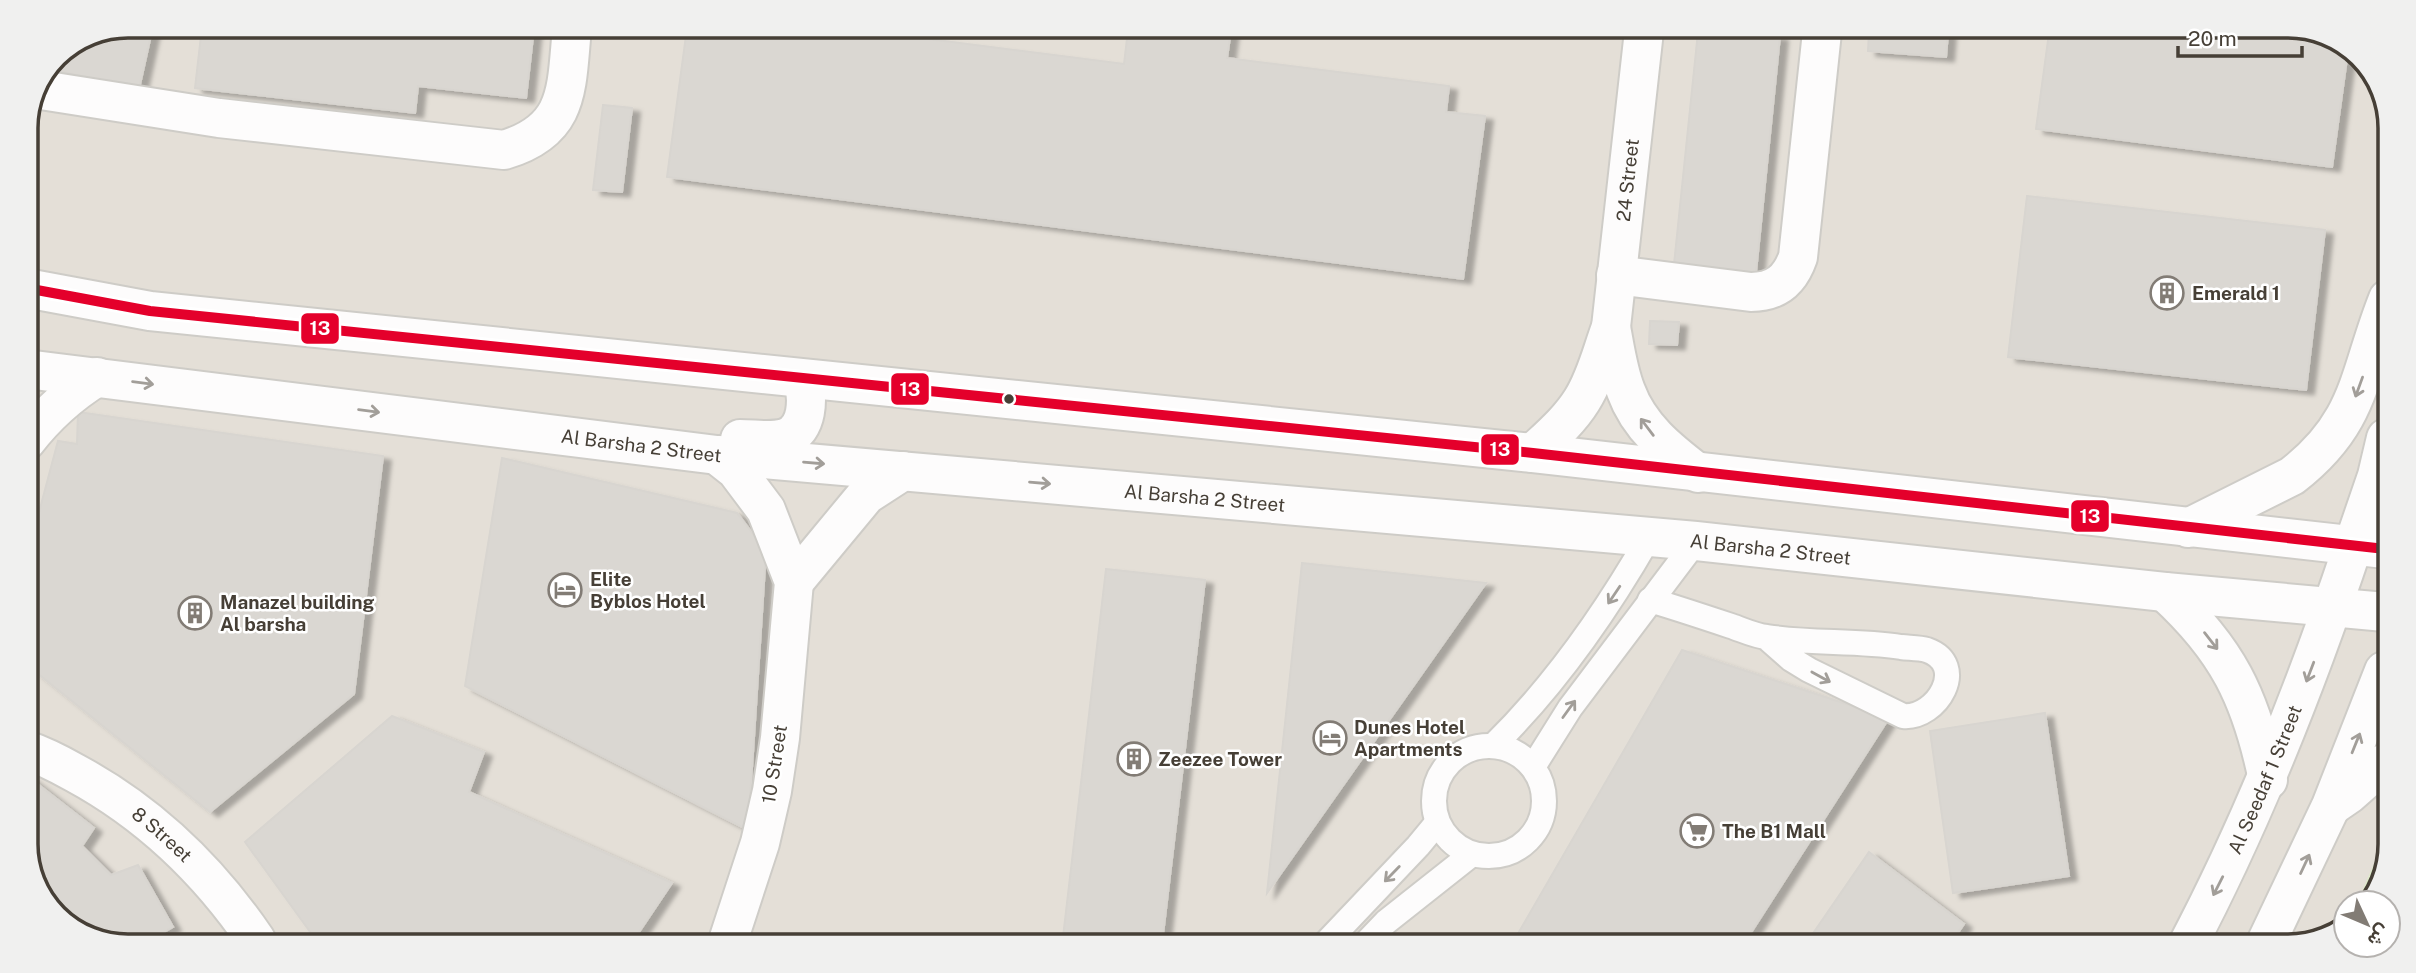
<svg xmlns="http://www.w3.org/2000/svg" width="2416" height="973" font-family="'Public Sans',Vazirmatn,sans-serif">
	<defs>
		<filter id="shadow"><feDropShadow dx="8" dy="4.5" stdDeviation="2" flood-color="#0004"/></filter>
	</defs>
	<rect width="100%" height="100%" fill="#f0eeea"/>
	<path fill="#e4dfd7" d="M128,26L2327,34L2372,71L2390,122L2382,884L2366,903H2346L2345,929L2288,947L89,939L47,907L27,852L26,122L56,56Z"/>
	<path fill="#dfebca" d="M2383,843L2382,884L2366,903H2357Z"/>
	<g fill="#dad7d2" stroke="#d8d5d0" stroke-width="2" filter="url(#shadow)">
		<path d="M128,26H153L139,89L50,69L56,56Z"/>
		<path d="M202,27L534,28L526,98L418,86L415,113L195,88Z"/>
		<path d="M687,28L851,29L1124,64L1128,30H1231L1227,58L1449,86L1446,112L1485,116L1463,279L667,177Z"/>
		<path d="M1698,32H1737L1780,36L1755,282L1673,274Z"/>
		<path d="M1869,32L1948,33L1946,57L1868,51Z"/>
		<path d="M2049,33L2268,34L2337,42L2348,51L2332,167L2036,129Z"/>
		<path d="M603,105L632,108L622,192L593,190Z"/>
		<path d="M2027,196L2325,230L2306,390L2008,357Z"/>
		<path d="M1650,321L1679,322L1677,345L1649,344Z"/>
		<path d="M78,412L383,456L354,694L210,812L26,664V561L58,441L77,444Z"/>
		<path d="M502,458L737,513L766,551L748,830L465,686Z"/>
		<path d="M1302,563L1486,583L1267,893Z"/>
		<path d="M1106,569L1205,580L1162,943H1114L1063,937Z"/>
		<path d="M1682,650L1889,718L1743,945L1512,944Z"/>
		<path d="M2045,713L2069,876L1953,893L1930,731Z"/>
		<path d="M392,716L484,752L469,792L672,883L633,941L316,940L245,842Z"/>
		<path d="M26,775L94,828L82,846L111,875L138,865L173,927L152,939H89L47,907L27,852Z"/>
		<path d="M1869,852L1964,924L1949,946L1805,945Z"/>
	</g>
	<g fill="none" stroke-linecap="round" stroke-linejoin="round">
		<defs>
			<g id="service">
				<path d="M1650,600C1677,608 1704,617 1731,626C1743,630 1755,636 1767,637C1811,644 1856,640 1901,647C1909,648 1919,648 1927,650C1969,665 1937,719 1903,716L1809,670L1791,659L1766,637"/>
				<path d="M1494,745C1556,684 1606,612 1649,537"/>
				<circle cx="1489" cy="801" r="55"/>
				<path d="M1533,767L1570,708L1696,541"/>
				<path d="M1326,943L1418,846L1437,823"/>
				<path d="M1365,944L1386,922L1472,854"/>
			</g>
			<g id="minor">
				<path d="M41,90L219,118L504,150C571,130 566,88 572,28"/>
				<path d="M1616,275L1751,292C1776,292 1790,280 1798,257L1822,32"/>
				<path d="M1611,327C1615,348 1618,371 1626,391C1639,427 1668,450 1698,473"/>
				<path d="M26,441C47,414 68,395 97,377"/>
				<path id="s1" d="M1533,453C1550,437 1569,421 1582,400C1596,378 1602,351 1611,327L1644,31"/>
				<path d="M717,455L736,470L766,510L794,582L780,738L772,791L760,843L728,941"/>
				<path d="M2353,546L2377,476L2386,438"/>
				<path d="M794,582L866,495L903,471"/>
				<path id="s2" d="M26,750C44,756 59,764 75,773C149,813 209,871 256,940"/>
			</g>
			<g id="tertiary">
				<path d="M26,288L150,311L1533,453L2385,549"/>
				<path id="s3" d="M26,369L717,455L1696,541L2165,592L2385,612"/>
				<path d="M740,439C755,439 771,442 785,438C809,430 808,398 803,379"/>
				<path d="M2188,528L2292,476C2362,422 2358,374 2388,299"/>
				<path d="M2165,592C2227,649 2251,697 2268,780"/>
				<path d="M2333,805L2349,794L2383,764"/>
				<path id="s4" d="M2187,946C2255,817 2307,684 2353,546"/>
				<path d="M2264,947L2331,806L2384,671"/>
			</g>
		</defs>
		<use href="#service" stroke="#ceccc7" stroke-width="28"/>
		<use href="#minor" stroke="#ceccc7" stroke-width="42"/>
		<use href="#tertiary" stroke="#ceccc7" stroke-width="42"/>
		<use href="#service" stroke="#fdfcfc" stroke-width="24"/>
		<use href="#minor" stroke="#fdfcfc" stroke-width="38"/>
		<use href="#tertiary" stroke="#fdfcfc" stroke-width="38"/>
		<defs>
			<path id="bus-1" d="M26,288L150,311L1533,453L2385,549"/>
		</defs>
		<use href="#bus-1" stroke="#fff" stroke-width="16"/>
		<use href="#bus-1" stroke="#e4002b" stroke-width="10"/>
	</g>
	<defs><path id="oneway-shaft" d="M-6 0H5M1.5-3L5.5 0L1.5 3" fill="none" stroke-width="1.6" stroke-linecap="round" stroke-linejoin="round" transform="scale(1.75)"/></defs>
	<g stroke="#a29e99">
		<use href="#oneway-shaft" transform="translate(143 383) rotate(7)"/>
		<use href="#oneway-shaft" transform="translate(2359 387) rotate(110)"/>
		<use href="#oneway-shaft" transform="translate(369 411) rotate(7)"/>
		<use href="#oneway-shaft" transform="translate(1647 427) rotate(-127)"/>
		<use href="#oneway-shaft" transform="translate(814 463) rotate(5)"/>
		<use href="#oneway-shaft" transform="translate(1040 483) rotate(5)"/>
		<use href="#oneway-shaft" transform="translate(1614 595) rotate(124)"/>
		<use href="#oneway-shaft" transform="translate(2211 641) rotate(52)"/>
		<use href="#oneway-shaft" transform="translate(2310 672) rotate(111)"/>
		<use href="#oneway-shaft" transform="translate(1821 677) rotate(29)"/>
		<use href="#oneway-shaft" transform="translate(1569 709) rotate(-54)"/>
		<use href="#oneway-shaft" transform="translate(2356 743) rotate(-68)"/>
		<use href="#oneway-shaft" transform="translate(2305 864) rotate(-65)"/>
		<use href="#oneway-shaft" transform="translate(1392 874) rotate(134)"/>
		<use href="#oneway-shaft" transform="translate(2218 886) rotate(117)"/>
	</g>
	<defs>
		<symbol id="building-ring" viewBox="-11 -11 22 22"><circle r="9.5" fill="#fff" stroke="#827c75" stroke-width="1.5"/><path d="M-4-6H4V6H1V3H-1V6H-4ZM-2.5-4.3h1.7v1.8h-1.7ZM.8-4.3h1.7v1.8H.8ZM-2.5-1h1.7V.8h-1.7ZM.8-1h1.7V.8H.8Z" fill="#827c75"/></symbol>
		<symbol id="hotel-ring" viewBox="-11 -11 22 22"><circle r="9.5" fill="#fff" stroke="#827c75" stroke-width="1.5"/><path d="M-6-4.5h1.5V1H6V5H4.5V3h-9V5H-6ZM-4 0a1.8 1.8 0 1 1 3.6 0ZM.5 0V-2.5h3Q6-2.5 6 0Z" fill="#827c75"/></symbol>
		<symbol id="supermarket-ring" viewBox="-11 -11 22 22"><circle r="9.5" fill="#fff" stroke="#827c75" stroke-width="1.5"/><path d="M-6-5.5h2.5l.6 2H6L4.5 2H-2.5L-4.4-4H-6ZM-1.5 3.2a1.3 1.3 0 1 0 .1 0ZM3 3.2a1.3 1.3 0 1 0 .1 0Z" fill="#827c75"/></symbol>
	</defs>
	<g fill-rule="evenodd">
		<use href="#building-ring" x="2148" y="274" width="38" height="38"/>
		<use href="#hotel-ring" x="546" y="571" width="38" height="38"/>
		<use href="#building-ring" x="176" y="594" width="38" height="38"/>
		<use href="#hotel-ring" x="1311" y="719" width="38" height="38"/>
		<use href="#building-ring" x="1115" y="740" width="38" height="38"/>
		<use href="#supermarket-ring" x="1678" y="812" width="38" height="38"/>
	</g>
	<circle fill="#463f36" stroke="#fff" stroke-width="2.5" cx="1009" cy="399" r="6"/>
	<g text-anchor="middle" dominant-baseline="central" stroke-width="5" stroke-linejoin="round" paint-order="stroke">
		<g font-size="19" fill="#463f36" stroke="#fff">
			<text stroke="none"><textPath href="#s1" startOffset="299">24 Street</textPath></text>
			<text stroke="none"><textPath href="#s3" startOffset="620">Al Barsha 2 Street</textPath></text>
			<text stroke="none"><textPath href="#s3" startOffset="1186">Al Barsha 2 Street</textPath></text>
			<text stroke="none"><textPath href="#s3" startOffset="1754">Al Barsha 2 Street</textPath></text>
			<text transform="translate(774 764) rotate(-81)">10 Street</text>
			<text stroke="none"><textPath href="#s4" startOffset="184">Al Seedaf 1 Street</textPath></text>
			<text stroke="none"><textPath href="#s2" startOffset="161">8 Street</textPath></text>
		</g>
		<g font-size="19" font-weight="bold" fill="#463f36" stroke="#fff" text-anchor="start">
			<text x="2192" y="293">Emerald 1</text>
			<text x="590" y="579">Elite<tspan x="590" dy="22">Byblos Hotel</tspan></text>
			<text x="220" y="602">Manazel building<tspan x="220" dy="22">Al barsha</tspan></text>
			<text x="1354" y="727">Dunes Hotel<tspan x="1354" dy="22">Apartments</tspan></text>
			<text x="1158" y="759">Zeezee Tower</text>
			<text x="1722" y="831">The B1 Mall</text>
		</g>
	</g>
	<path d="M0 0H2416V973H0ZM128 38H2288A90 90 0 0 1 2378 128V844A90 90 0 0 1 2288 934H128A90 90 0 0 1 38 844V128A90 90 0 0 1 128 38Z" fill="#f0f0ef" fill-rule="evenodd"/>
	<path fill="none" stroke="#463f36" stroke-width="3.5" d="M128 38H2288A90 90 0 0 1 2378 128V844A90 90 0 0 1 2288 934H128A90 90 0 0 1 38 844V128A90 90 0 0 1 128 38Z"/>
	<g stroke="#fff" stroke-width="2.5">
		<rect x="300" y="312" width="40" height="33" rx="7" fill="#e4002b"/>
		<rect x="890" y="372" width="40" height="34" rx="7" fill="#e4002b"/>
		<rect x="1480" y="433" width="40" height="33" rx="7" fill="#e4002b"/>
		<rect x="2070" y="499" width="40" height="34" rx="7" fill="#e4002b"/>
	</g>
	<g font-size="19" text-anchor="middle" font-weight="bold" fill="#fff">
		<text x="320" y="335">13</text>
		<text x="910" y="396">13</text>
		<text x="1500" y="456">13</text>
		<text x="2090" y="523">13</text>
	</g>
	<g transform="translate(2367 924) rotate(134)"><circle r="33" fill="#ffffff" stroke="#b5b2af" stroke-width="2"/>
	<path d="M0-5L12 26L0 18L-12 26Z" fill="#827c75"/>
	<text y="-10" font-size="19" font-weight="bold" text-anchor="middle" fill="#463f36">ش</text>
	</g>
	<path d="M2178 46v10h124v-10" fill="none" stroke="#463f36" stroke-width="3.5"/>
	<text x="2188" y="46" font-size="21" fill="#463f36" stroke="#ffffff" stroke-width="5" paint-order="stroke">20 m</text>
</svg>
